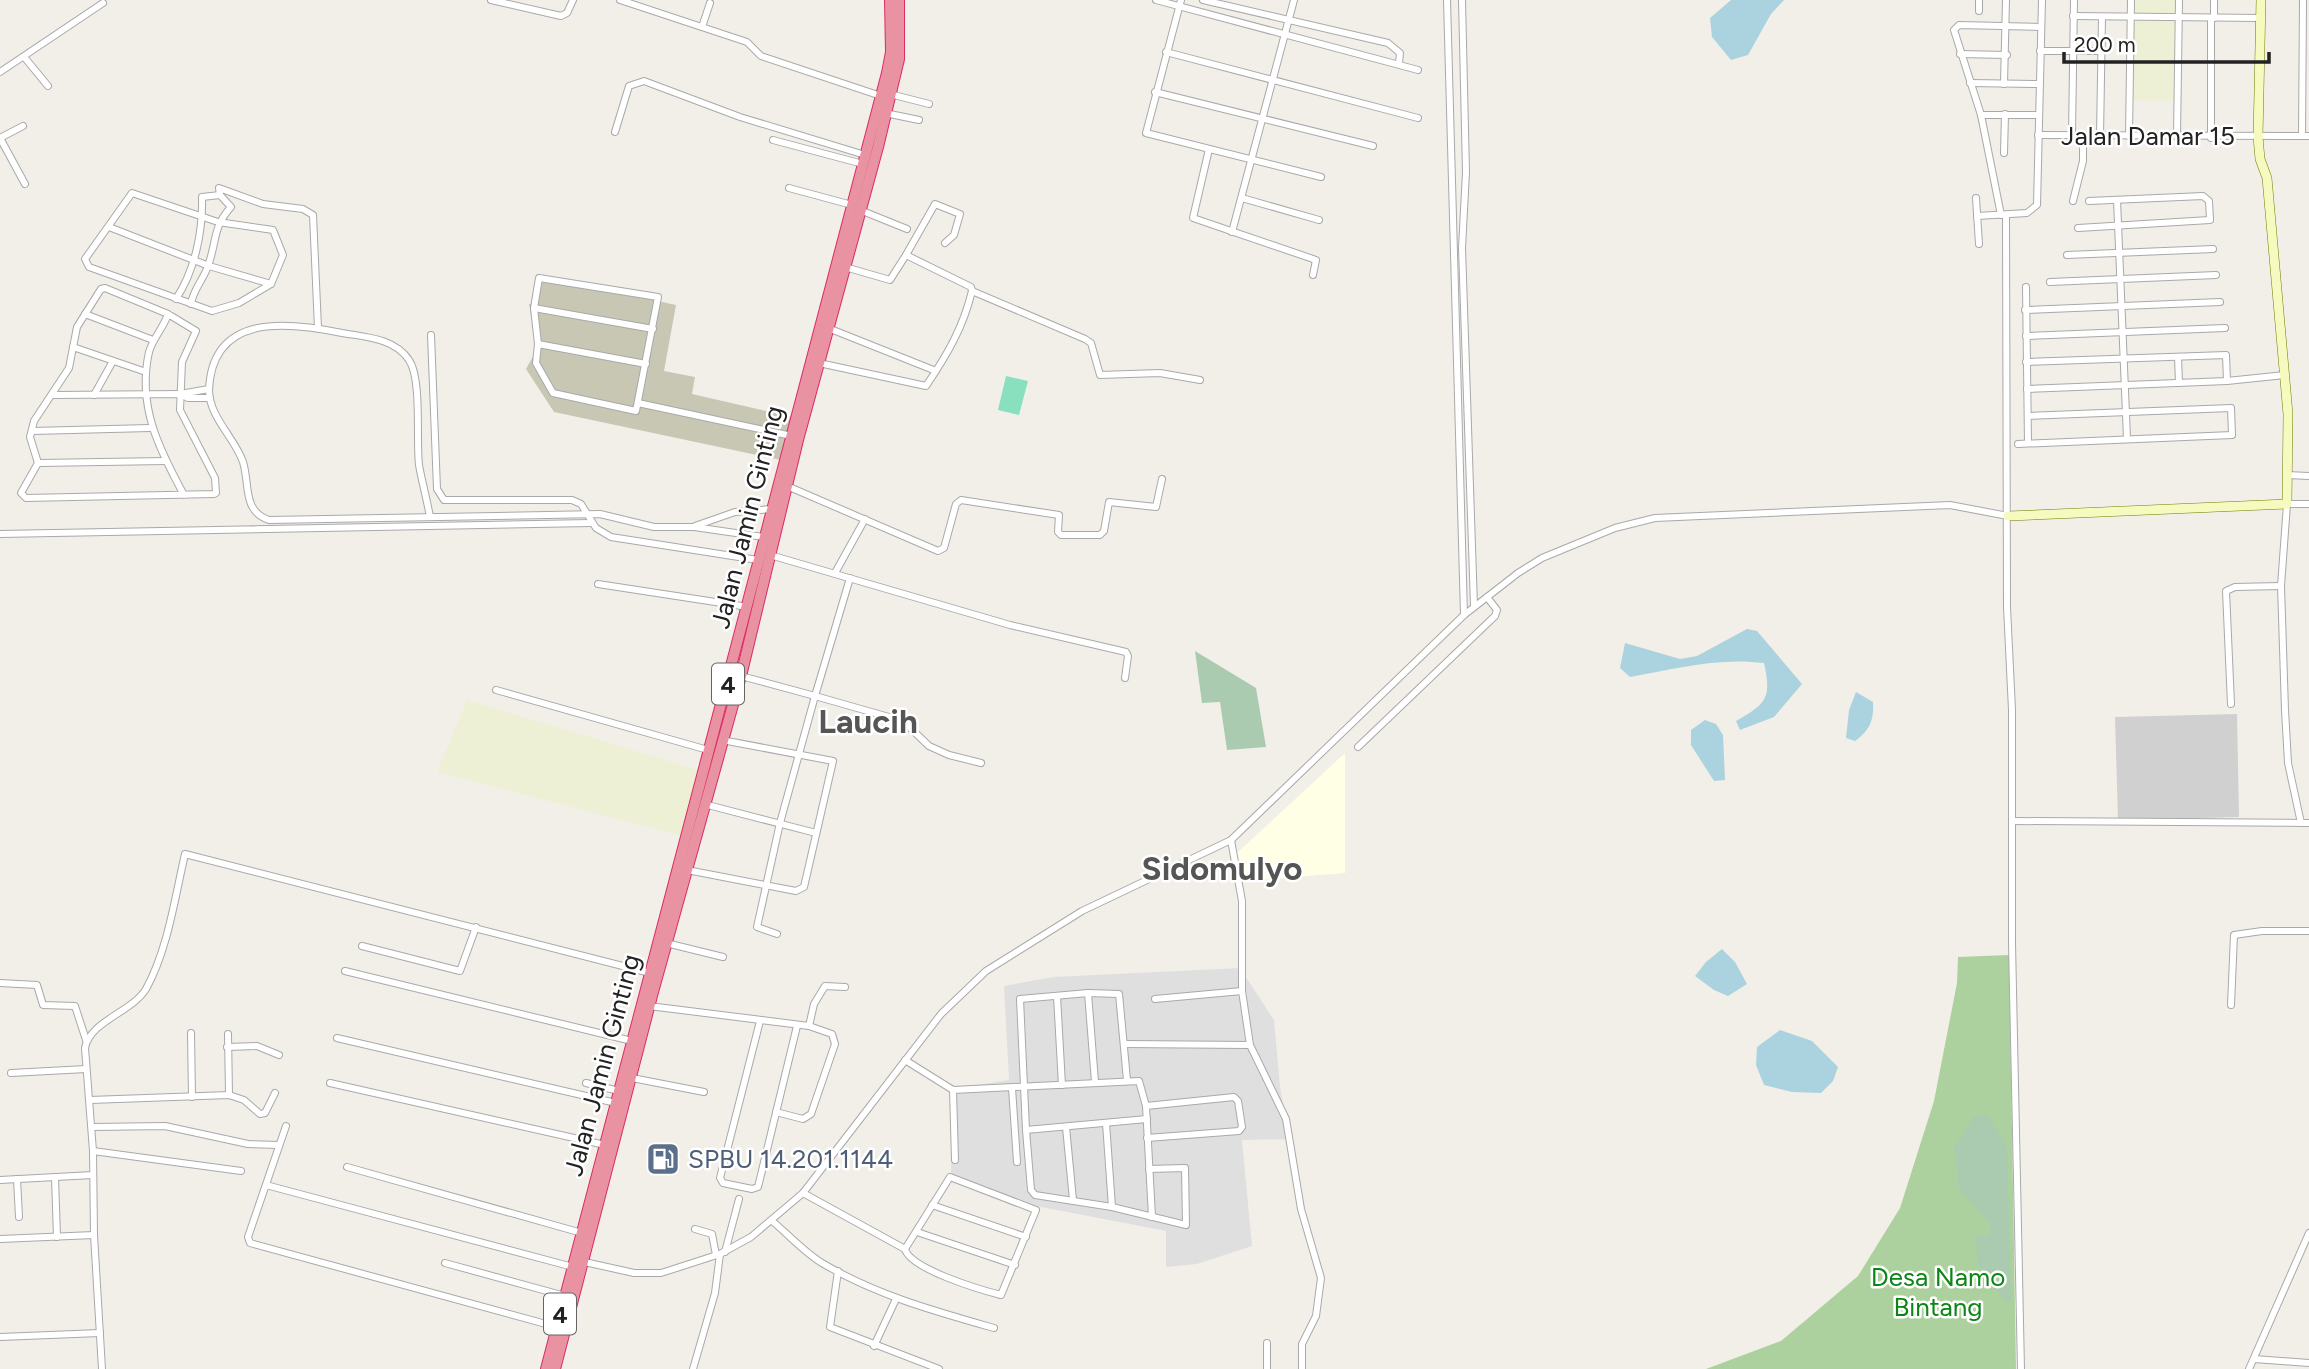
<svg xmlns="http://www.w3.org/2000/svg" width="2309" height="1369" font-family="Figtree,sans-serif">
	<rect width="100%" height="100%" fill="#f2efe9"/>
	<path fill="#e0dfdf" d="M1240,968L1274,1020L1280,1087L1289,1139L1242,1140L1252,1246L1197,1264L1166,1267V1231L1031,1205L954,1178L951,1174L952,1089L1009,1080L1004,986L1053,977Z"/>
	<path fill="#ffffe5" d="M1345,753V873L1244,881L1237,853Z"/>
	<path fill="#d0d0d0" d="M2237,714L2239,817L2118,820L2115,717Z"/>
	<path fill="#c7c7b4" d="M537,275L676,305L664,371L695,377L692,394L792,417L781,460L554,412L526,369L537,349L529,304H535Z"/>
	<g fill="#eef0d5">
		<path d="M2132,0H2177L2176,101L2131,100Z"/>
		<path d="M467,700L699,770L683,836L437,772Z"/>
	</g>
	<path fill="#add19e" d="M2009,955L2016,1369H1706L1781,1341L1858,1276L1900,1208L1934,1101L1957,983L1958,957Z"/>
	<g fill="#aacbaf">
		<path d="M1195,651L1256,688L1266,747L1227,750L1220,702L1202,703Z"/>
		<path d="M1975,1115H1988L2007,1146L2011,1301H2005L1977,1263L1976,1236H1990V1223L1959,1189L1954,1147Z"/>
	</g>
	<path fill="#88e0be" d="M1006,376L1028,381L1019,415L998,410Z"/>
	<g fill="#aad3df">
		<path d="M1731,0H1784L1771,14L1748,55L1731,60L1712,37L1710,18Z"/>
		<path d="M1747,629L1757,631L1802,684L1774,717L1740,730L1736,721C1766,704 1772,698 1764,663C1719,657 1673,669 1630,677L1620,668L1625,643L1680,659L1697,656Z"/>
		<path d="M1856,692L1873,702C1874,720 1870,730 1855,741L1846,738L1849,710Z"/>
		<path d="M1705,720L1716,724L1723,735L1725,780L1714,781L1691,745V730Z"/>
		<path d="M1722,949L1735,962L1747,984L1728,996L1714,990L1695,976L1706,962Z"/>
		<path d="M1780,1030L1812,1041L1838,1067L1833,1081L1821,1093L1792,1092L1764,1085L1756,1065L1757,1047Z"/>
	</g>
	<g fill="none" stroke-linecap="round" stroke-linejoin="round">
		<defs>
			<g id="street">
				<path d="M491,0L561,16L567,13L573,0"/>
				<path d="M620,0L747,42L761,56L881,96"/>
				<path d="M1156,0L1418,70"/>
				<path d="M1181,0L1146,133L1321,177"/>
				<path d="M1203,0L1388,43L1400,53L1399,63"/>
				<path d="M1447,0L1464,615"/>
				<path d="M1462,0L1466,172L1462,248L1474,606"/>
				<path d="M1979,0V11"/>
				<path d="M2073,16L2261,18"/>
				<path d="M2214,18V0"/>
				<path d="M702,27L710,3"/>
				<path d="M2040,51H2101"/>
				<path d="M1166,52L1418,118"/>
				<path d="M1960,54L2007,55"/>
				<path d="M25,58L48,86"/>
				<path d="M0,72L103,3"/>
				<path d="M1970,83L2039,84"/>
				<path d="M2004,84L2006,0"/>
				<path d="M1155,92L1373,146"/>
				<path d="M890,94L929,104"/>
				<path d="M885,113L919,120"/>
				<path d="M1981,115H2039"/>
				<path d="M615,132L629,86L644,81L740,117L865,155"/>
				<path d="M2038,135L2309,136"/>
				<path d="M2072,135L2074,0"/>
				<path d="M2100,136L2102,17"/>
				<path d="M2129,136L2131,0"/>
				<path d="M2177,136L2179,0"/>
				<path d="M2302,136L2303,0"/>
				<path d="M0,138L25,184"/>
				<path d="M0,138L23,126"/>
				<path d="M2211,138V18"/>
				<path d="M773,140L863,164"/>
				<path d="M1209,149L1193,218L1316,260L1313,275"/>
				<path d="M2004,153L2005,114"/>
				<path d="M789,188L852,205"/>
				<path d="M132,193L218,222L273,230L283,255L271,284L239,303L212,311L89,267L85,259Z"/>
				<path d="M1242,198L1319,220"/>
				<path d="M1976,198L1979,244"/>
				<path d="M2117,200L2127,438"/>
				<path d="M2073,201L2083,161V135"/>
				<path d="M860,210L907,229"/>
				<path d="M2001,215L1981,115L1954,30L1959,25L2041,27"/>
				<path d="M2006,215L2007,607L2012,710V943L2021,1369"/>
				<path d="M1977,216L2027,213L2037,205L2042,0"/>
				<path d="M109,227L209,266L271,284"/>
				<path d="M2078,228L2210,220L2209,201L2203,196L2089,201"/>
				<path d="M1232,232L1294,0"/>
				<path d="M906,255L935,204L960,214L954,235L945,243"/>
				<path d="M2067,255L2213,249"/>
				<path d="M845,267L890,280L906,255L971,287L972,291L1085,339L1091,343L1100,375L1160,373L1200,380"/>
				<path d="M539,278L658,297L636,411L553,393L536,363L538,344L534,308Z"/>
				<path d="M2050,282L2216,275"/>
				<path d="M2026,287L2028,443"/>
				<path d="M176,299C195,270 203,231 202,197L220,195"/>
				<path d="M191,304C193,289 205,278 209,263C217,239 213,227 231,207L220,195L219,188L263,204L303,209L313,215L318,328"/>
				<path d="M534,308L653,329"/>
				<path d="M2025,310L2220,302"/>
				<path d="M85,314L153,340"/>
				<path d="M168,314L196,331L182,362L180,410L215,478L216,493L214,494L26,498L21,493L38,463L30,437L34,421L69,368L77,327L101,289L105,288L168,314C164,327 153,338 149,352C137,406 159,449 184,495"/>
				<path d="M828,328L936,371"/>
				<path d="M431,335L437,489L444,500H572L581,504L596,528L611,537L758,560"/>
				<path d="M2026,336L2225,328"/>
				<path d="M538,344L646,364"/>
				<path d="M73,347L146,372"/>
				<path d="M2178,357L2179,383"/>
				<path d="M2026,362L2226,355L2227,381"/>
				<path d="M819,363L926,386C947,355 963,328 972,291"/>
				<path d="M2027,389L2227,381L2285,375"/>
				<path d="M180,394L209,389"/>
				<path d="M53,395L180,394L188,398H210"/>
				<path d="M94,395L113,361"/>
				<path d="M638,403L792,436"/>
				<path d="M32,431L150,428"/>
				<path d="M2018,444L2232,435L2231,408L2028,416"/>
				<path d="M38,463L166,461"/>
				<path d="M2287,475L2309,476"/>
				<path d="M787,486L938,551L944,548L956,504L961,500L1059,515L1058,532L1061,535H1100L1104,531L1109,502L1156,507L1162,479"/>
				<path d="M430,517C427,500 422,482 419,465C416,439 422,379 409,360C395,338 365,337 342,333C289,322 212,312 209,390C209,417 235,438 243,462C250,484 242,511 269,520L600,514L654,527H694L764,537"/>
				<path d="M695,526L735,512L772,509"/>
				<path d="M0,534L591,523"/>
				<path d="M770,555L1010,625L1126,652L1128,656L1125,678"/>
				<path d="M835,573L865,519"/>
				<path d="M598,584L748,607"/>
				<path d="M741,676L815,696L850,578"/>
				<path d="M496,690L708,750"/>
				<path d="M2231,704L2226,591L2235,587L2281,586"/>
				<path d="M1358,747L1495,616L1497,610L1487,597"/>
				<path d="M704,804L816,833"/>
				<path d="M2014,821L2309,823"/>
				<path d="M2301,823L2288,763L2285,710L2281,586L2287,504H2309"/>
				<path d="M1231,840L1242,901V991L1250,1045L1286,1119L1301,1209L1321,1278L1316,1316L1302,1344V1369"/>
				<path d="M687,870L796,891L804,887L833,761L722,740"/>
				<path d="M777,934L757,927L780,823L815,696L903,721L929,746L949,755L981,763"/>
				<path d="M666,943L723,957"/>
				<path d="M362,946L460,971L476,927"/>
				<path d="M345,971L632,1041"/>
				<path d="M0,983L37,985L43,1005L75,1006L86,1040"/>
				<path d="M1088,993L1020,999L1026,1130L1147,1119"/>
				<path d="M1057,996L1062,1085"/>
				<path d="M1155,999L1242,991"/>
				<path d="M2231,1005L2234,935L2262,931H2309"/>
				<path d="M649,1006L809,1026L832,1034L835,1044L811,1114L803,1119L776,1112"/>
				<path d="M760,1021L720,1178L723,1183L752,1189L758,1187L797,1026"/>
				<path d="M809,1026L814,1004L825,986L845,987"/>
				<path d="M191,1033L192,1097"/>
				<path d="M228,1034L229,1095"/>
				<path d="M337,1038L616,1103"/>
				<path d="M1124,1044L1250,1045"/>
				<path d="M227,1047L257,1046L279,1055"/>
				<path d="M905,1060L953,1090L1139,1081L1146,1106L1152,1217"/>
				<path d="M11,1073L86,1069"/>
				<path d="M632,1078L704,1092"/>
				<path d="M1095,1082L1088,993L1119,994L1127,1080"/>
				<path d="M330,1083L605,1145"/>
				<path d="M586,1083L619,1091"/>
				<path d="M1012,1088L1017,1162"/>
				<path d="M953,1090L955,1160"/>
				<path d="M90,1100L229,1095L244,1100L260,1114L265,1113L275,1093"/>
				<path d="M1146,1106L1234,1097L1238,1101L1242,1127L1239,1131L1147,1138"/>
				<path d="M1106,1123L1112,1207"/>
				<path d="M286,1126L248,1237L250,1243L557,1327"/>
				<path d="M92,1127L165,1126L248,1144L279,1145"/>
				<path d="M1066,1127L1073,1200"/>
				<path d="M1026,1130L1031,1190L1035,1195L1112,1207L1186,1225L1185,1168L1149,1169"/>
				<path d="M93,1151L241,1171"/>
				<path d="M347,1167L582,1233"/>
				<path d="M55,1177L57,1237"/>
				<path d="M17,1179L19,1217"/>
				<path d="M0,1180L93,1175"/>
				<path d="M266,1185L573,1267"/>
				<path d="M803,1193L905,1249L950,1177L1036,1210L1001,1295C981,1290 910,1269 905,1249"/>
				<path d="M932,1205L1026,1237"/>
				<path d="M772,1221C788,1234 804,1252 822,1263C876,1295 934,1311 994,1328"/>
				<path d="M695,1229L712,1234L716,1255"/>
				<path d="M917,1232L1015,1265"/>
				<path d="M0,1239L94,1235"/>
				<path d="M725,1252L739,1199"/>
				<path d="M580,1261L634,1273H661L720,1254L751,1237L803,1193L941,1014L986,971L1082,911L1231,840L1464,615L1518,573L1542,558L1615,528L1655,518L1950,505L2008,516"/>
				<path d="M445,1263L565,1296"/>
				<path d="M838,1271L830,1327L939,1369"/>
				<path d="M0,1337L100,1333"/>
				<path d="M1267,1343V1369"/>
				<path d="M874,1346L896,1299"/>
				<path d="M2254,1359L2309,1363"/>
				<path d="M102,1369L94,1235L93,1151L85,1048C90,1021 132,1012 146,989C168,949 175,897 185,854L650,973"/>
				<path d="M693,1369L715,1293L720,1254"/>
				<path d="M2249,1369L2309,1233"/>
			</g>
			<path id="secondary" d="M2008,516L2287,504L2288,414L2267,178L2260,159L2258,137L2261,0"/>
			<g id="highway">
				<path d="M546,1369L887,73L891,52L890,0"/>
				<path d="M555,1369L653,992L741,676L798,440L878,147L899,59V0"/>
			</g>
		</defs>
		<use href="#street" stroke="#a9a9a9" stroke-width="8"/>
		<use href="#secondary" stroke="#707d05" stroke-width="10"/>
		<use href="#highway" stroke="#dc2a67" stroke-width="12"/>
		<use href="#street" stroke="#fff" stroke-width="6"/>
		<use href="#secondary" stroke="#f7fabf" stroke-width="9"/>
		<use href="#highway" stroke="#e892a2" stroke-width="10"/>
	</g>
	<defs>
		<symbol id="fuel-square" viewBox="-11 -11 22 22"><rect x="-9" y="-9" width="18" height="18" rx="4" fill="#5c6f8a" stroke="#fff"/><path d="M-5.5-6h7V0h2V4h1.3V-2.5L3-4.5l.8-.8L6-3V5H2.5V1h-1V6h-7ZM-4.2-4.7v3.2H.2V-4.7Z" fill="#fff"/></symbol>
	</defs>
	<g fill-rule="evenodd">
		<use href="#fuel-square" x="644" y="1140" width="38" height="38"/>
	</g>
	<g text-anchor="middle" dominant-baseline="central" stroke-width="5" stroke-linejoin="round" paint-order="stroke">
		<g fill="#fff" stroke="#646464" stroke-width="2">
			<rect x="712" y="663.5" width="32" height="41" rx="5"/>
			<rect x="544" y="1293.5" width="32" height="41" rx="5"/>
		</g>
		<g font-size="24" font-weight="bold" fill="#222">
			<text x="728" y="684">4</text>
			<text x="560" y="1314">4</text>
		</g>
		<g font-size="26" fill="#222" stroke="#fff">
			<text x="2148" y="136">Jalan Damar 15</text>
			<text transform="translate(747 517) rotate(-76)">Jalan Jamin Ginting</text>
			<text transform="translate(602 1065) rotate(-75)">Jalan Jamin Ginting</text>
		</g>
		<g font-size="26" fill="#4e5e75" stroke="#fff" text-anchor="start">
			<text x="688" y="1159">SPBU 14.201.1144</text>
		</g>
		<g font-size="26" fill="#0c8416" stroke="#fff">
			<text x="1938" y="1277">Desa Namo<tspan x="1938" dy="30">Bintang</tspan></text>
		</g>
		<g font-size="33" font-weight="bold" fill="#555" stroke="#fff">
			<text x="868" y="721">Laucih</text>
			<text x="1222" y="868">Sidomulyo</text>
		</g>
	</g>
	<path d="M2064 52v10h205v-10" fill="none" stroke="#222222" stroke-width="3.5"/>
	<text x="2074" y="52" font-size="21" fill="#222222" stroke="#ffffff" stroke-width="5" paint-order="stroke">200 m</text>
</svg>
